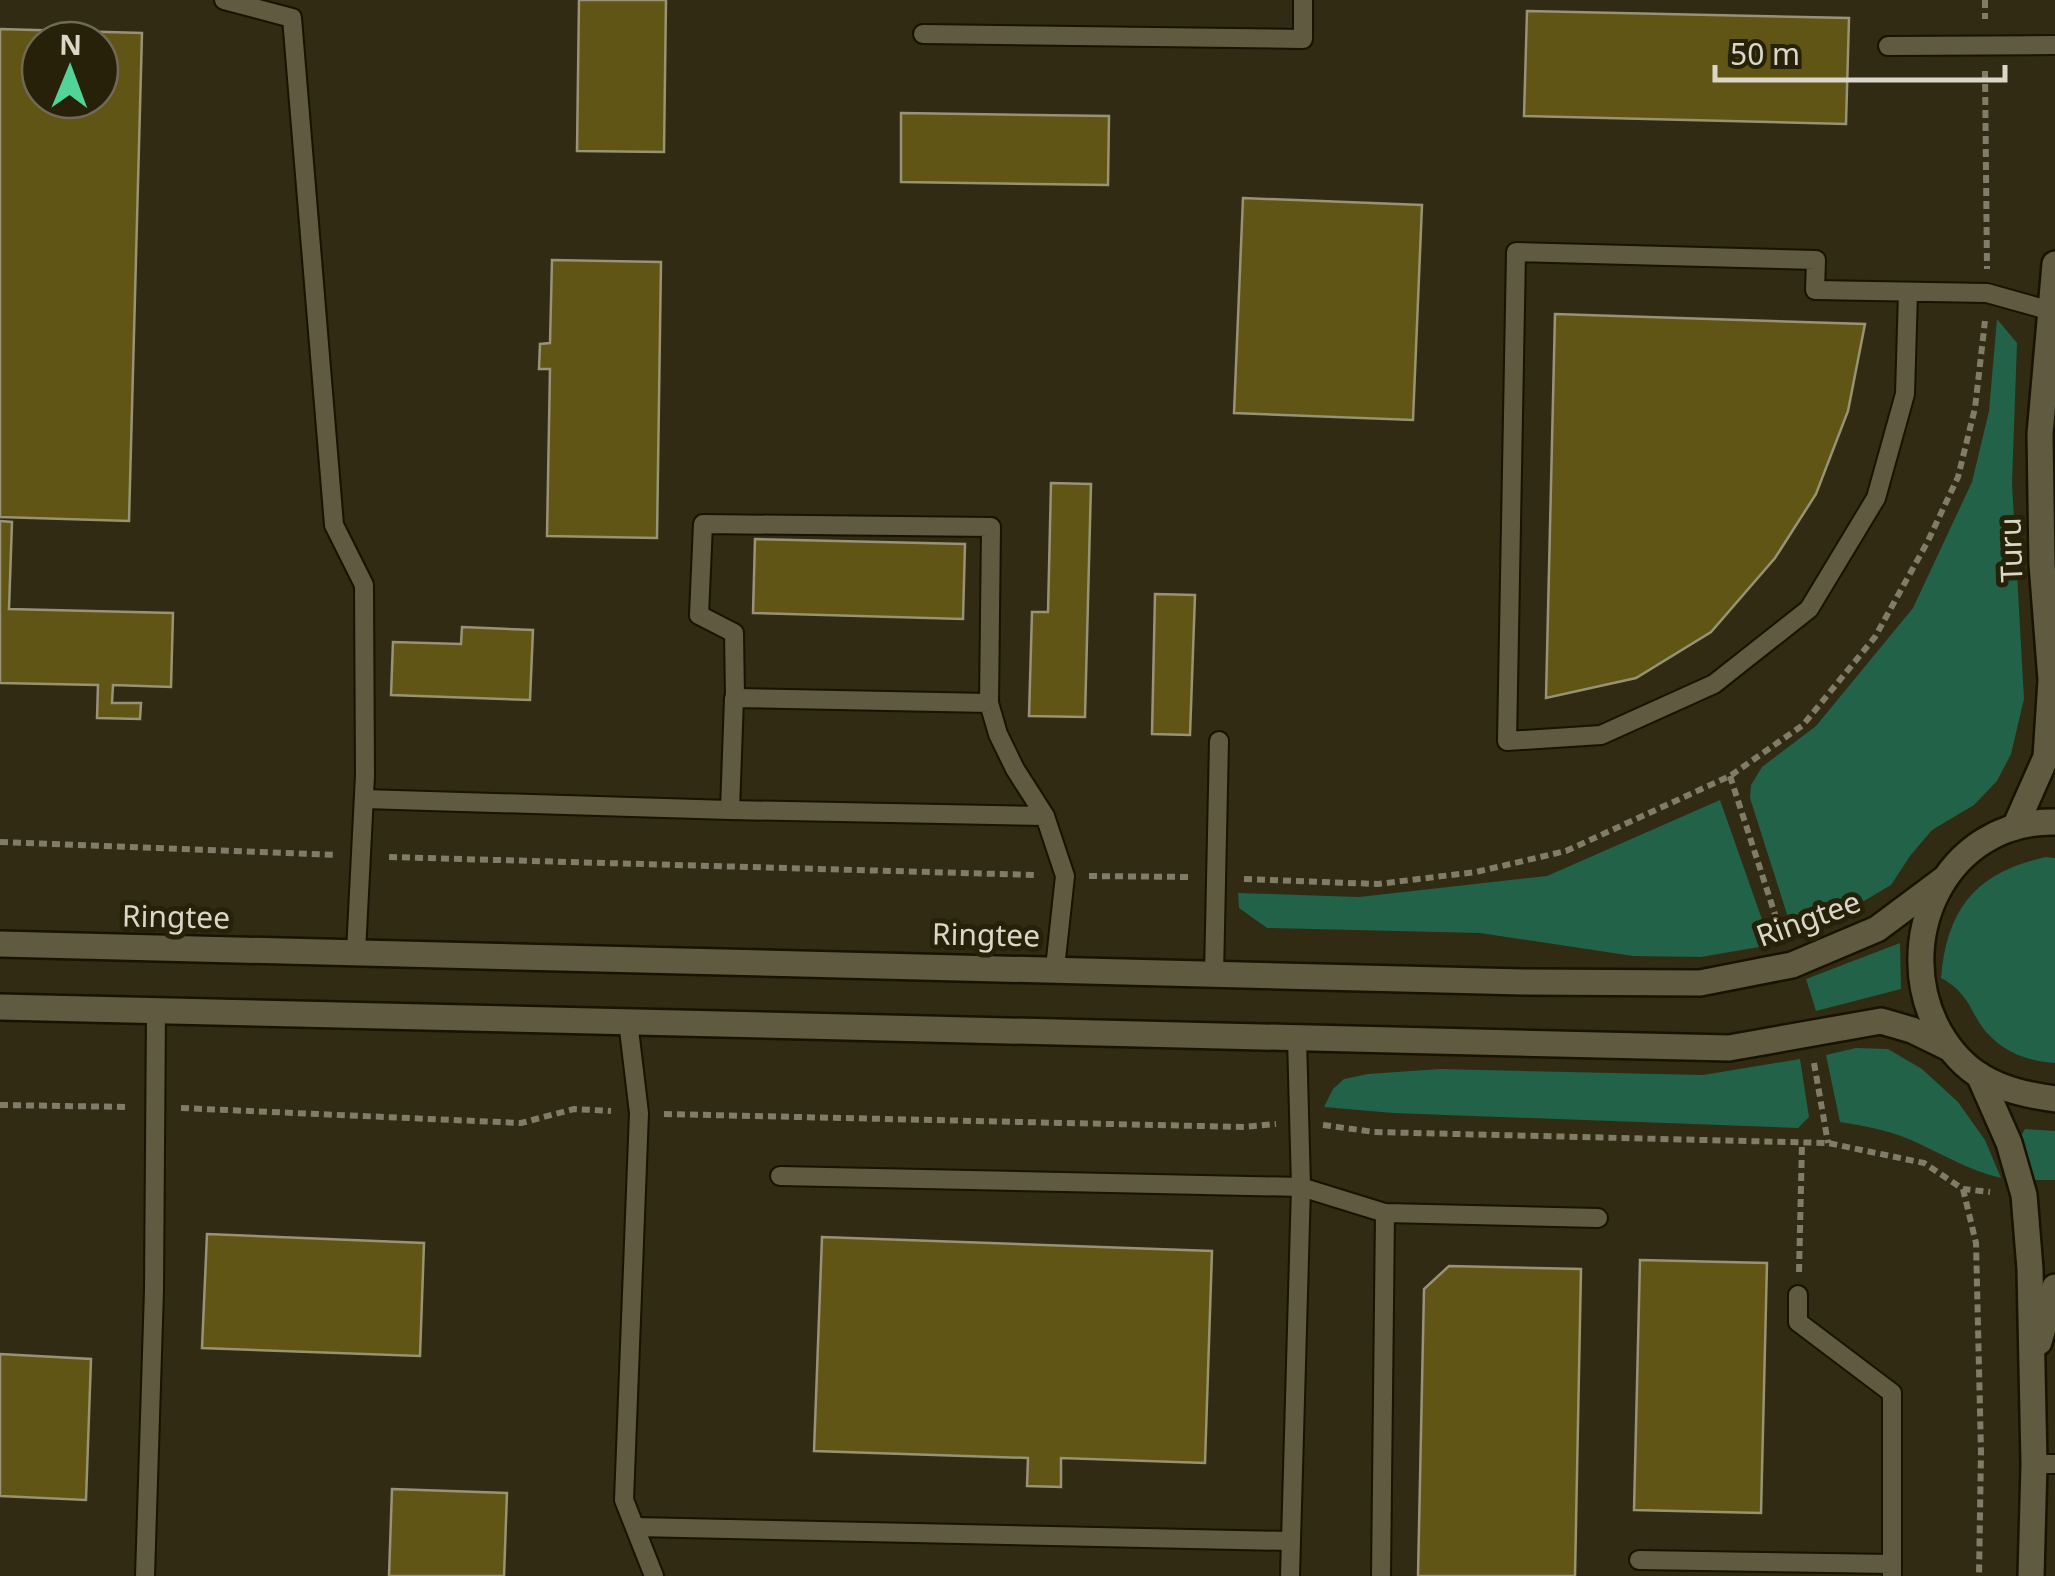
<svg xmlns="http://www.w3.org/2000/svg" width="2055" height="1576" font-family="'Noto Sans',sans-serif">
	<rect width="100%" height="100%" fill="#302b12"/>
	<g fill="#216248">
		<path d="M1997,319L2017,343L2012,483L2024,699L2011,754L1997,781L1974,805L1932,830L1910,856L1891,885L1852,908L1793,933L1750,798L1751,785L1762,767L1816,726L1913,608L1972,482L1989,411Z"/>
		<path d="M1720,800L1771,945L1701,957L1633,956L1480,933L1267,928L1239,908L1238,893L1359,897L1547,876Z"/>
		<path d="M2046,857L2055,858V1063C2031,1061 2009,1055 1991,1037C1969,1016 1974,996 1941,978C1947,907 1977,872 2046,857Z"/>
		<path d="M1900,943L1901,989L1816,1011L1806,979Z"/>
		<path d="M1856,1048L1888,1049L1922,1069L1958,1102L1985,1140L2001,1178C1968,1170 1942,1154 1911,1140C1888,1130 1864,1126 1840,1122L1826,1055Z"/>
		<path d="M1800,1059L1809,1117L1798,1128L1393,1113L1324,1107L1333,1089L1344,1079L1368,1074L1439,1069L1703,1075Z"/>
		<path d="M2025,1129L2055,1131V1180H2034L2021,1136Z"/>
	</g>
	<g fill="#605515" stroke="#989377" stroke-width="2.5" fill-rule="evenodd">
		<path d="M579,0H666L664,152L577,151Z"/>
		<path d="M1527,11L1849,18L1846,124L1524,116Z"/>
		<path d="M0,29L142,33L129,521L0,517ZM40,40H100V100H40Z"/>
		<path d="M901,113L1109,116L1108,185L901,182Z"/>
		<path d="M1243,198L1422,205L1413,420L1234,413Z"/>
		<path d="M552,260L661,262L657,538L547,536L550,369H539L540,344L550,343Z"/>
		<path d="M1555,314L1865,324L1848,411L1816,494L1775,558L1711,632L1636,678L1546,698Z"/>
		<path d="M1051,483L1091,484L1085,717L1029,716L1032,612H1048Z"/>
		<path d="M0,521L12,522L9,609L173,613L171,687L113,685L112,703H141L140,719L97,718L98,685L0,683Z"/>
		<path d="M755,539L965,544L963,619L753,613Z"/>
		<path d="M1155,594L1195,595L1190,735L1152,734Z"/>
		<path d="M462,627L533,630L530,700L391,695L393,642L461,644Z"/>
		<path d="M207,1234L424,1243L420,1356L202,1348Z"/>
		<path d="M822,1237L1212,1251L1205,1463L1061,1458V1487L1027,1486L1028,1458L814,1451Z"/>
		<path d="M1640,1260L1767,1263L1761,1513L1634,1510Z"/>
		<path d="M1449,1266L1581,1269L1575,1576H1418L1424,1289Z"/>
		<path d="M0,1354L91,1359L86,1500L0,1496Z"/>
		<path d="M392,1489L507,1493L504,1576H389Z"/>
	</g>
	<g fill="none" stroke-linecap="round" stroke-linejoin="round">
		<defs>
			<g id="service">
				<path d="M224,0L292,18L334,525L364,585L365,775L356,952"/>
				<path d="M923,34L1303,39V0"/>
				<path d="M1888,46L2055,45"/>
				<path d="M1908,292L1905,394L1876,498L1809,609L1714,684L1601,735L1507,741L1516,252L1816,260L1815,290L1987,293L2055,312"/>
				<path d="M735,698L734,633L699,615L703,524L991,527L989,703"/>
				<path d="M364,799L730,810"/>
				<path d="M1045,816L730,810L734,698L989,703L998,734L1015,769L1045,816L1065,876L1055,968"/>
				<path d="M1214,975L1219,741"/>
				<path d="M628,1021L639,1113L624,1500L654,1576"/>
				<path d="M780,1176L1301,1187L1385,1213L1598,1218"/>
				<path d="M1798,1295V1322L1892,1393V1564"/>
				<path d="M2034,1464H2055"/>
				<path d="M635,1527L1289,1541"/>
				<path d="M1639,1560L1892,1564V1576"/>
				<path d="M145,1576L154,1290L156,1009"/>
				<path d="M1290,1576L1301,1187L1297,1038"/>
				<path d="M1381,1576L1385,1213"/>
			</g>
			<g id="minor">
				<path d="M1979,1075L2009,1143L2024,1195L2030,1269L2034,1464L2031,1576"/>
				<path d="M2039,1342L2055,1287"/>
			</g>
			<g id="secondary">
				<path d="M2055,822C1944,820 1889,943 1940,1033C1950,1050 1965,1067 1982,1077C2006,1091 2029,1095 2055,1099"/>
				<path d="M2015,827L2046,757L2051,680L2042,564L2040,434L2055,264"/>
				<path d="M0,944L1523,982L1700,983L1792,965L1877,929L1944,879"/>
				<path d="M0,1007L1729,1048L1881,1021L1912,1030L1949,1048"/>
			</g>
		</defs>
		<use href="#service" stroke="#181300" stroke-width="22"/>
		<use href="#minor" stroke="#181300" stroke-width="30"/>
		<use href="#secondary" stroke="#181300" stroke-width="30"/>
		<g stroke="#807c67" stroke-width="6" stroke-dasharray="8 5" stroke-linecap="butt">
			<path d="M1985,0V19"/>
			<path d="M1985,71L1987,269"/>
			<path d="M1730,776L1781,933"/>
			<path d="M0,842L337,855"/>
			<path d="M389,857L1036,875"/>
			<path d="M1089,876L1191,877"/>
			<path d="M1244,879L1378,884L1476,872L1566,851L1730,776L1803,725L1875,637L1928,541L1958,477L1975,408L1985,321"/>
			<path d="M1814,1063L1828,1143"/>
			<path d="M0,1105L129,1107"/>
			<path d="M181,1108L521,1123L574,1109L611,1111"/>
			<path d="M664,1114L1244,1127L1276,1124"/>
			<path d="M1323,1125L1374,1132L1828,1143L1924,1163L1963,1189L1990,1192"/>
			<path d="M1963,1189L1976,1243L1981,1452L1979,1576"/>
			<path d="M1799,1272L1802,1143"/>
		</g>
		<use href="#service" stroke="#5f5a40" stroke-width="18"/>
		<use href="#minor" stroke="#5f5a40" stroke-width="25"/>
		<use href="#secondary" stroke="#5f5a40" stroke-width="25"/>
	</g>
	<g text-anchor="middle" dominant-baseline="central" stroke-width="10" stroke-linejoin="round" paint-order="stroke">
		<g font-size="30" fill="#dad7c8" stroke="#262108">
			<text transform="translate(2010 550) rotate(-92)">Turu</text>
			<text transform="translate(176 916) rotate(1)">Ringtee</text>
			<text transform="translate(1808 918) rotate(-20)">Ringtee</text>
			<text transform="translate(986 934) rotate(1)">Ringtee</text>
		</g>
	</g>
	<g transform="translate(70 70) rotate(1)"><circle r="48" fill="#262108" stroke="#6e6a55" stroke-width="2.5"/>
	<path d="M0-8L18 38L0 25L-18 38Z" fill="#52d397"/>
	<text y="-15" font-size="28" font-weight="bold" text-anchor="middle" fill="#dad7c8">N</text>
	</g>
	<path d="M1715 65v15h290v-15" fill="none" stroke="#dad7c8" stroke-width="5"/>
	<text x="1730" y="65" font-size="30" fill="#dad7c8" stroke="#262108" stroke-width="8" paint-order="stroke">50 m</text>
</svg>
